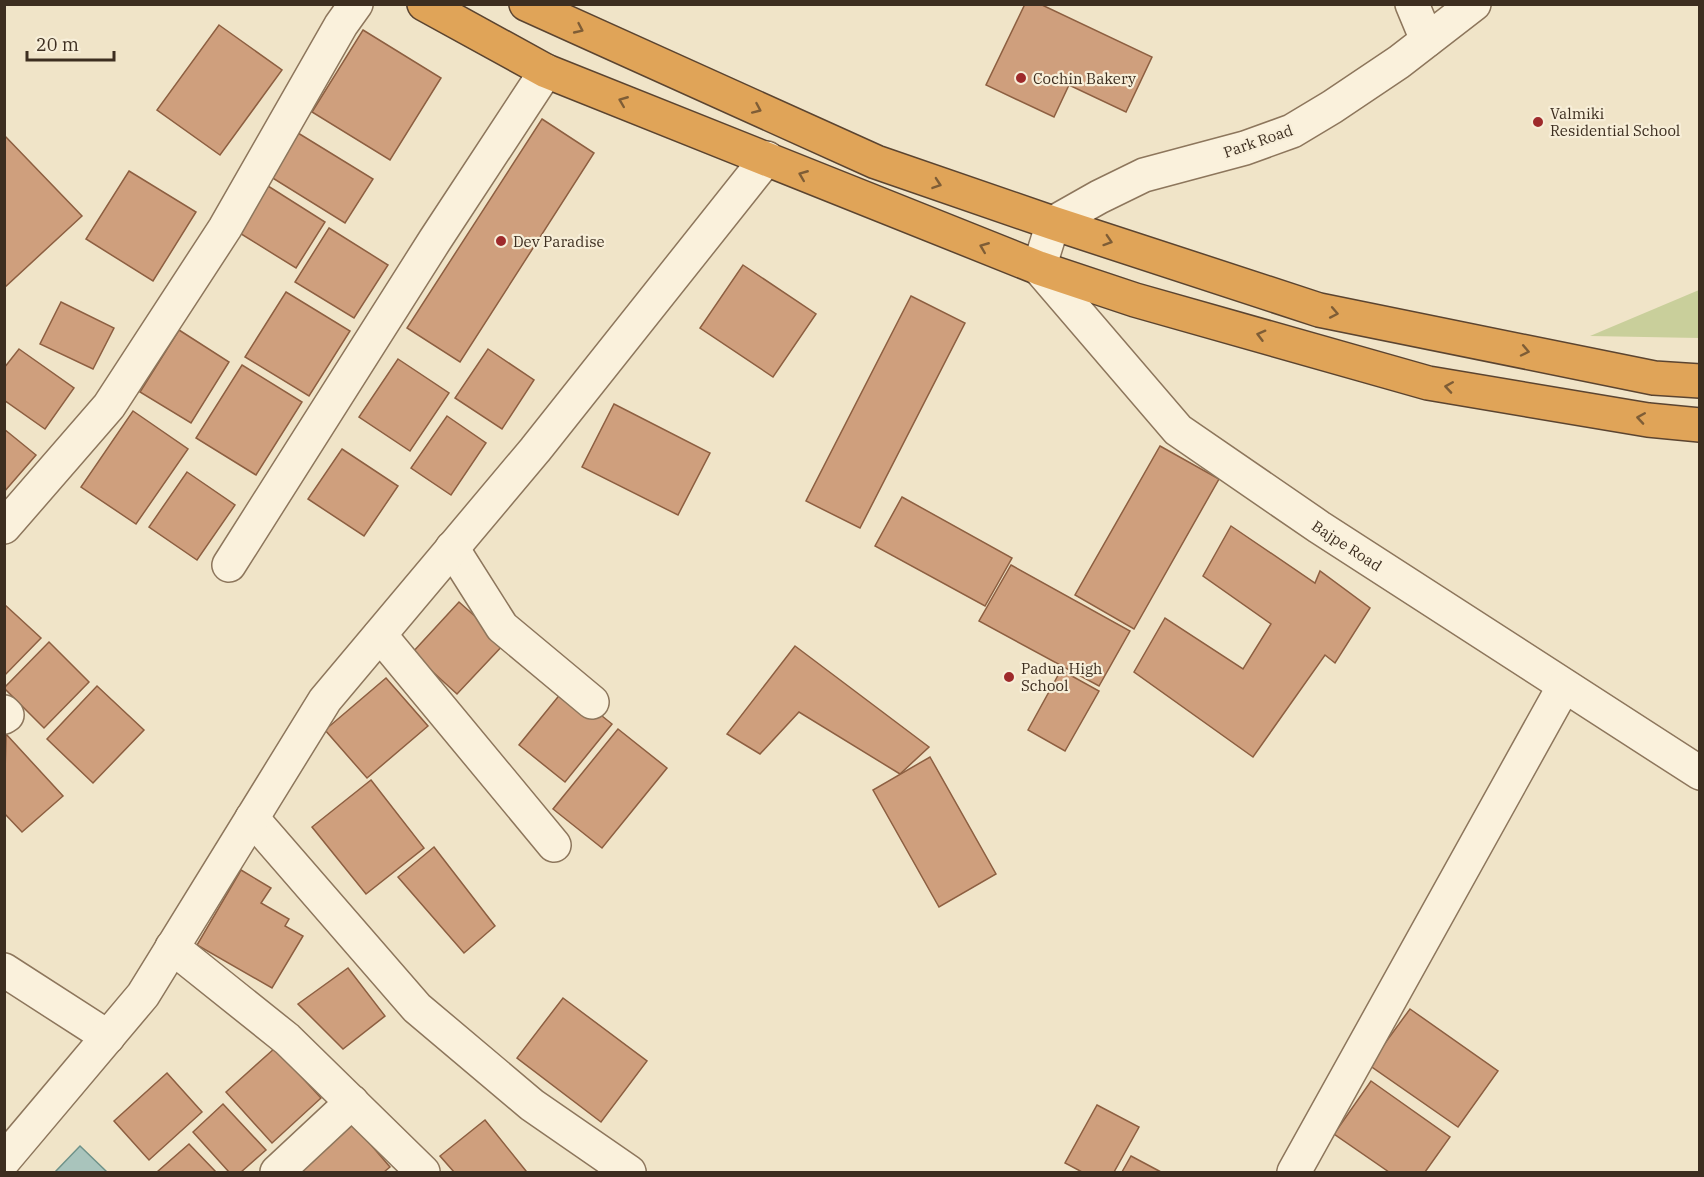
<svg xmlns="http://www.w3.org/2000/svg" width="1704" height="1177" font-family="'IBM Plex Serif',serif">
	<rect width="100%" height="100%" fill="#f0e4c8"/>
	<path fill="#c9cf9b" d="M1699,290V338L1590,336Z"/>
	<path fill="#a9c4bc" stroke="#6f938a" stroke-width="1.5" d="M80,1146L107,1172H55Z"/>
	<g fill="#cf9f7d" stroke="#8d5f41" stroke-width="1.5">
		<path d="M1025,4H1040L1152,57L1126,112L1069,85L1054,117L986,85Z"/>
		<path d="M219,25L282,70L220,155L157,110Z"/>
		<path d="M363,30L441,78L390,160L312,112Z"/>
		<path d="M542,119L594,153L460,362L407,328Z"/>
		<path d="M298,133L373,179L345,223L271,177Z"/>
		<path d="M4,135L82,216L4,288Z"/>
		<path d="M129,171L196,212L153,281L86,239Z"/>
		<path d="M268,186L325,222L296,268L238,232Z"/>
		<path d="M329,228L388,265L354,318L295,282Z"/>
		<path d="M743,265L816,314L773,377L700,328Z"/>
		<path d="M286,292L350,331L309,396L245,357Z"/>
		<path d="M911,296L965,323L860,528L806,501Z"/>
		<path d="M61,302L114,328L93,369L40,344Z"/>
		<path d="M179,330L229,362L191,423L140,392Z"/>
		<path d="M19,349L74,388L45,429L4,400V368Z"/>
		<path d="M488,349L534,380L502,429L455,398Z"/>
		<path d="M398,359L449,393L410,451L359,417Z"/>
		<path d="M242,365L302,402L256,475L196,438Z"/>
		<path d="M614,404L710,453L678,515L582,467Z"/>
		<path d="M133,411L188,449L136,524L81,487Z"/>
		<path d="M447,416L486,443L451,495L411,468Z"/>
		<path d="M4,429L36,455L4,492Z"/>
		<path d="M1160,446L1219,479L1134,629L1075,595Z"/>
		<path d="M342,449L398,486L364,536L308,499Z"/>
		<path d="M187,472L235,505L197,560L149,527Z"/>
		<path d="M902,497L1012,558L985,606L875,546Z"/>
		<path d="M1231,526L1315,583L1320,571L1370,608L1335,663L1325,655L1253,757L1134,672L1165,618L1243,669L1271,624L1203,576Z"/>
		<path d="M1011,565L1130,631L1099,686L979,621Z"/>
		<path d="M459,602L505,643L457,694L412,653Z"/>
		<path d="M4,604L41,638L4,676Z"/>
		<path d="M49,642L89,682L44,728L4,688Z"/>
		<path d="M795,646L929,747L900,774L799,712L760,754L727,734Z"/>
		<path d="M1061,670L1099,691L1065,751L1028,730Z"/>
		<path d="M386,678L428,726L367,778L325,730Z"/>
		<path d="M97,686L144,730L93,783L47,739Z"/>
		<path d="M566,687L612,724L565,782L519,745Z"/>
		<path d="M618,729L667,768L602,848L553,809Z"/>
		<path d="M6,734L63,796L22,832L4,813Z"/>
		<path d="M930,757L996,874L939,907L873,790Z"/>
		<path d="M371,780L424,848L366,894L312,827Z"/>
		<path d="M434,847L495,926L464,953L398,877Z"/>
		<path d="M241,870L271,888L261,903L289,919L285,926L303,936L272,988L197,945Z"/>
		<path d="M348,968L385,1016L343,1049L298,1004Z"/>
		<path d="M563,998L647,1061L601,1122L517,1058Z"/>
		<path d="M1410,1009L1498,1071L1458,1127L1369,1065Z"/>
		<path d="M275,1048L321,1098L272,1143L226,1092Z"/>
		<path d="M167,1073L202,1112L149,1160L114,1121Z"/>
		<path d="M1371,1081L1450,1137L1425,1172H1389L1334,1134Z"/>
		<path d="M223,1104L266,1150L241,1172H229L193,1132Z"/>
		<path d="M1097,1105L1139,1127L1114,1172H1082L1065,1163Z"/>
		<path d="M485,1120L526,1171L525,1172H454L440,1156Z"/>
		<path d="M353,1124L390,1167L384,1172H301L298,1170Z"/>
		<path d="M189,1144L216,1172H157Z"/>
		<path d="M1131,1156L1161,1172H1122Z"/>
	</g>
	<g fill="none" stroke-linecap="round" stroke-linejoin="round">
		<defs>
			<g id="minor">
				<path d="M1412,4L1427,40"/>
				<path id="s1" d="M1474,4L1399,62L1332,107L1292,131L1245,148L1144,175L1099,197L1053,223L1039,268L1178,430L1319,527L1700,773"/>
				<path d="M4,527L109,406L225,228L341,25L356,4"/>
				<path d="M452,548L502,627L592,702"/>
				<path d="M229,565L435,240L546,71"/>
				<path d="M380,635L554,845"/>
				<path d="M4,712L7,715L4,717"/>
				<path d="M252,818L417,1008L532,1105L629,1172"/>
				<path d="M172,947L287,1039L423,1172"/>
				<path d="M4,970L108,1037"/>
				<path d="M4,1160L143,995L325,700L535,450L767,158"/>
				<path d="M277,1172L352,1102"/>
				<path d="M1294,1172L1564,686"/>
			</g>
			<g id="highway">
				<path d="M424,4L546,71L1039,268L1135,300L1428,383L1648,420L1700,425"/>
				<path d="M526,4L876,162L1053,223L1319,310L1654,378L1700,381"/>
			</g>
		</defs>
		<use href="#minor" stroke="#8d765c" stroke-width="36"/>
		<use href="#highway" stroke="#5b4430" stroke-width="36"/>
		<use href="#minor" stroke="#faf1dc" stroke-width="33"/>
		<use href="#highway" stroke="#e0a458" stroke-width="33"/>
	</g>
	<defs><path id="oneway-chevron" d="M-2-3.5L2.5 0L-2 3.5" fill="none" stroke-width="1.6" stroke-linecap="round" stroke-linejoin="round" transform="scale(1.5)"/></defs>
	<g stroke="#7e5d36">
		<use href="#oneway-chevron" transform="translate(579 29) rotate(25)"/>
		<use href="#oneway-chevron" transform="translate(623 101) rotate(-158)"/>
		<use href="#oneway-chevron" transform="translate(757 109) rotate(24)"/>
		<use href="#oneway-chevron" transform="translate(803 175) rotate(-158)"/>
		<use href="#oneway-chevron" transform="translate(937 184) rotate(19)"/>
		<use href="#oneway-chevron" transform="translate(1108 241) rotate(18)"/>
		<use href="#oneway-chevron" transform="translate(984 247) rotate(-158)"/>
		<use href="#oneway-chevron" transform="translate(1334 313) rotate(11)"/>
		<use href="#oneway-chevron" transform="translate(1261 335) rotate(-165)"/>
		<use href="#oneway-chevron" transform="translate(1525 351) rotate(12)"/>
		<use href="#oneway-chevron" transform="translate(1449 387) rotate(-171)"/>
		<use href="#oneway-chevron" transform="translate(1641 418) rotate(-171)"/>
	</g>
	<g fill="#9e2a2b" stroke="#f7eed8" stroke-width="2">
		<circle cx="1021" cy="78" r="6"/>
		<circle cx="1538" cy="122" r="6"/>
		<circle cx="501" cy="241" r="6"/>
		<circle cx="1009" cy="677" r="6"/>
	</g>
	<g text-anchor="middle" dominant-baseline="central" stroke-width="4.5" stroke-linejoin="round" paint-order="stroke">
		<g font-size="15" fill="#3d2e20" stroke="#f7eed8" text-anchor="start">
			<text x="1033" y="78">Cochin Bakery</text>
			<text x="1550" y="113">Valmiki<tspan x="1550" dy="17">Residential School</tspan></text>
			<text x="513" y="241">Dev Paradise</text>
			<text x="1021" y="668">Padua High<tspan x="1021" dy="17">School</tspan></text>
		</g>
		<g font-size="15" fill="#3d2e20" stroke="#f7eed8">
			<text transform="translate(1258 141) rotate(-19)">Park Road</text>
			<text stroke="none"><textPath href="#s1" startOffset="945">Bajpe Road</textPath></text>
		</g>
	</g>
	<rect width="1704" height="1177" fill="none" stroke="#3d2e20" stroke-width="12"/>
	<path d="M27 51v9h87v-9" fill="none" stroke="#3d2e20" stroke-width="3"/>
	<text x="36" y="51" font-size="18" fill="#3d2e20" stroke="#f7eed8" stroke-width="4.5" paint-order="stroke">20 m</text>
</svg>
